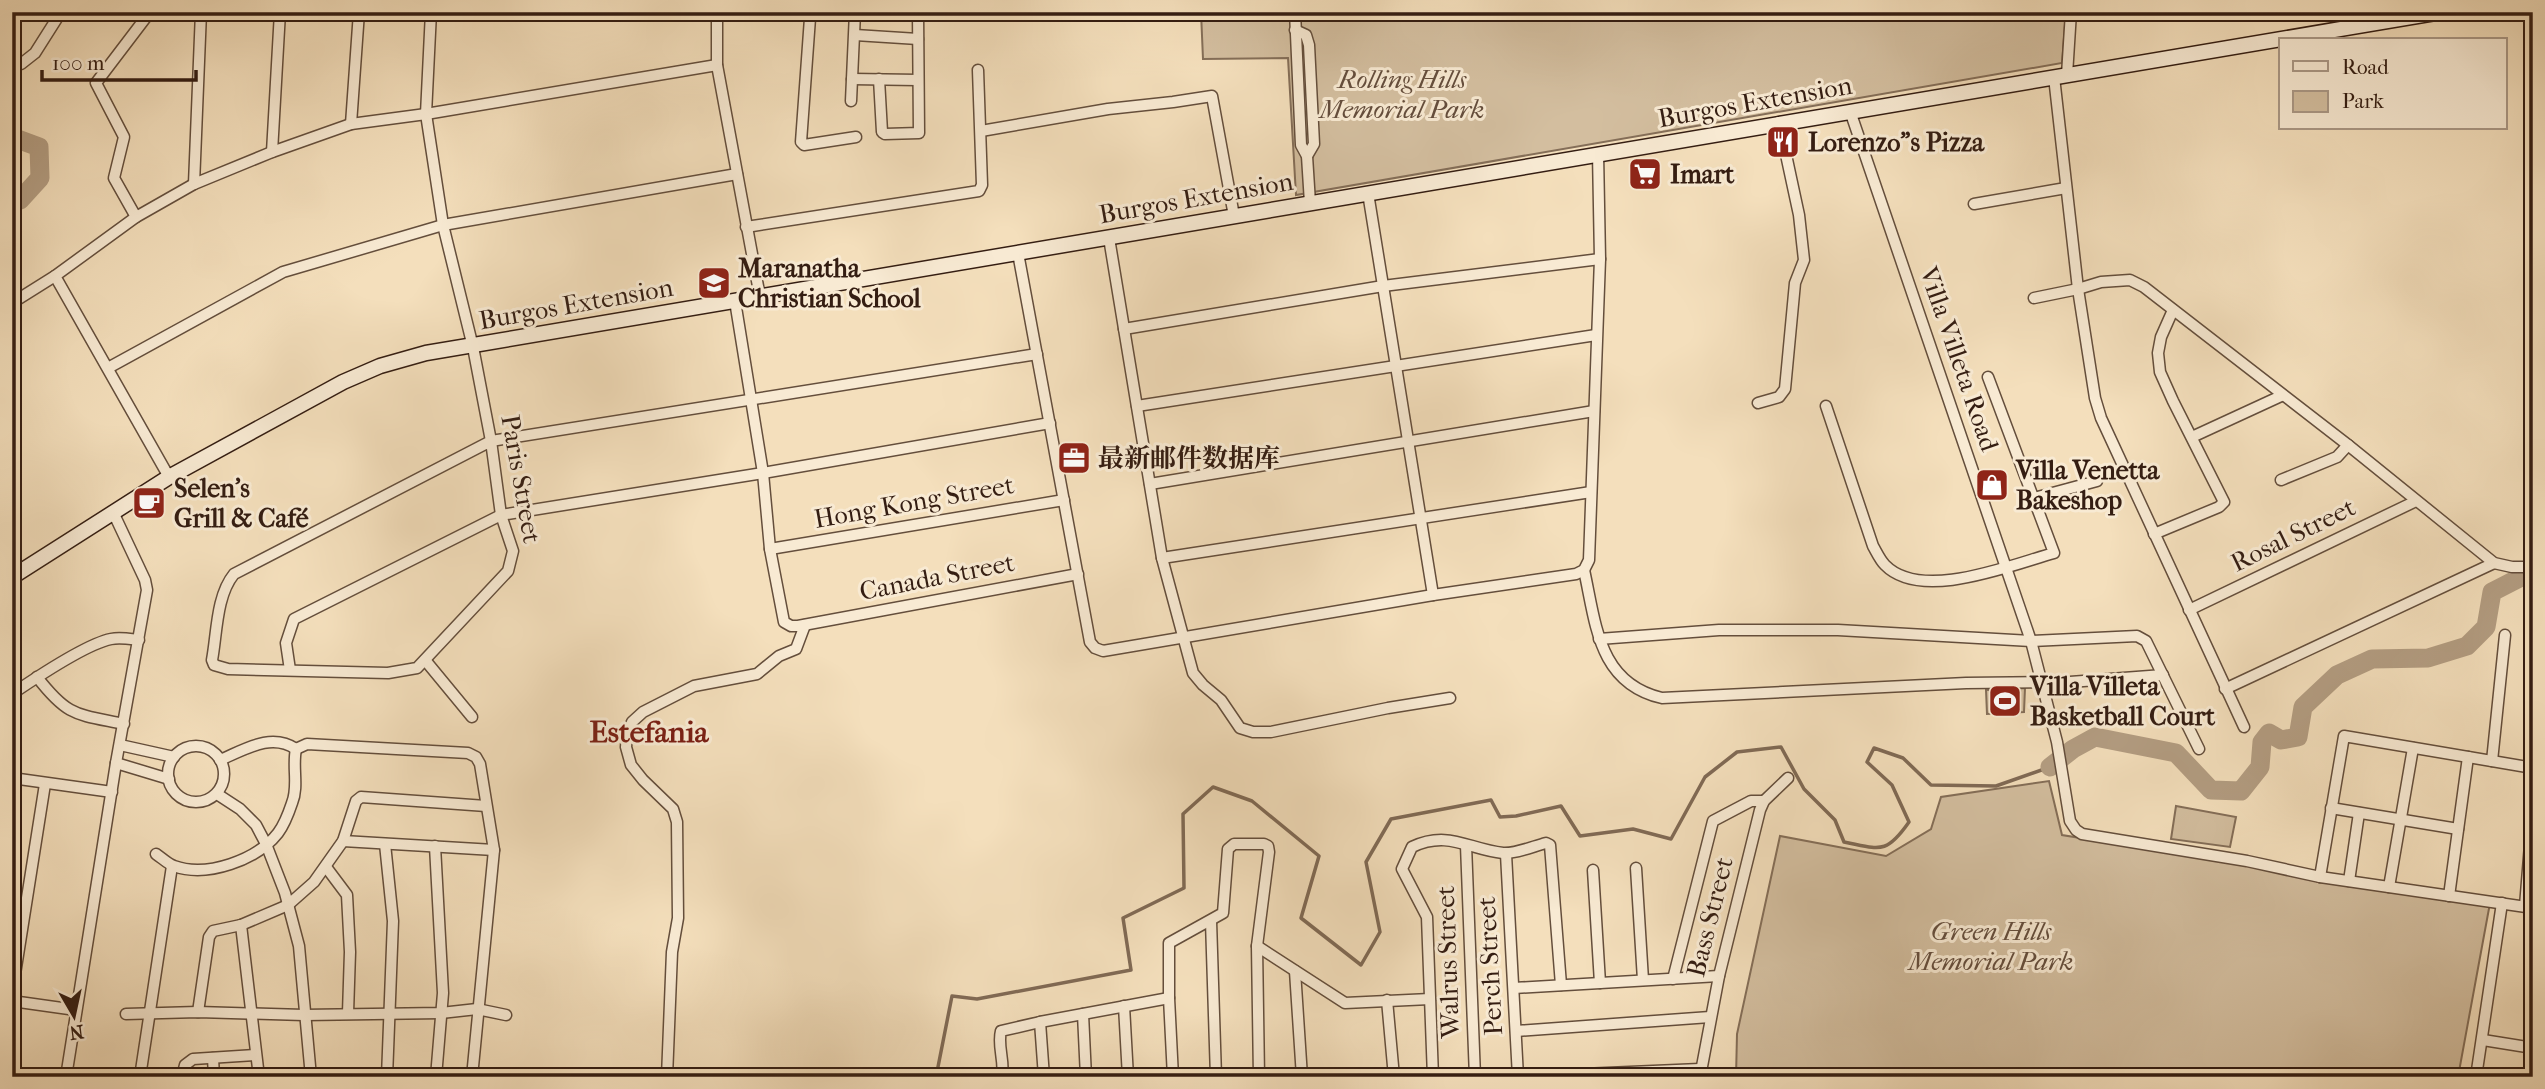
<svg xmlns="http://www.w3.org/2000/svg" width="2545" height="1089" font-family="'IM FELL French Canon','Noto Serif SC',serif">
	<rect width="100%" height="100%" fill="#f4dfbc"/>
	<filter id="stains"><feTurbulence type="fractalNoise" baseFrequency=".00286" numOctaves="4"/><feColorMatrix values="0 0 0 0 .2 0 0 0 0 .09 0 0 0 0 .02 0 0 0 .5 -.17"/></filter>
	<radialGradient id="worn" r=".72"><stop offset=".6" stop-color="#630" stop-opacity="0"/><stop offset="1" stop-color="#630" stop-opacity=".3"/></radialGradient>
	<g fill="#d3be9f" stroke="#846e58" stroke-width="2">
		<path d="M1201,12H2066L2062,63L1296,195L1288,58L1203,59Z"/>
		<path d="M2025,688L2024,712L1987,714L1986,690Z"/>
		<path d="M2049,781L2062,835L2490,903L2458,1077H1736L1737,1034L1780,836L1886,856L1931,829L1941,797Z"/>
		<path d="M2176,806L2236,817L2230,847L2171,839Z"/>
	</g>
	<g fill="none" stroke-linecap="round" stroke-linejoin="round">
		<path stroke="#806a55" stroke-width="3.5" d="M936,1077L952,996L977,999L1131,970L1123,918L1184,888L1183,814L1213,787L1252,801L1319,856L1301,918L1361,965L1380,932L1366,862L1391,819L1491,800L1500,817L1516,816L1561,806L1580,836L1633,829L1671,839L1705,777L1737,752L1781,747L1804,789L1835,820L1844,842C1880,849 1886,855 1909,822L1892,785L1867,762L1874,748L1903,758L1931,785L1996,786L2050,767"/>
		<g stroke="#b39d82" stroke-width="19">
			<path d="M12,137L39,147L40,178L20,200L12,202"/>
			<path d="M2050,767L2073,749L2095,737L2176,753L2211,790L2241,791L2260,767L2262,742L2269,733L2281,740L2298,737L2303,707L2337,675L2372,659L2428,658L2467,646L2486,627L2492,592L2533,571"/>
		</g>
		<defs>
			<g id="minor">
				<path d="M431,12L426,114L443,225L473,347L491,441L501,515L513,551L508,571L417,668L388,673L228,669L214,665L212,660C217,634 216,596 234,574L491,441L1037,354"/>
				<path d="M717,12V65L760,297"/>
				<path d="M808,12L810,18L801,142L804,145L856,137"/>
				<path d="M1295,12L1301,145L1307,156L1310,203"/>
				<path d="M1295,30L1306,35L1309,45L1314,144L1307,156"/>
				<path d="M855,35L918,39"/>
				<path d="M21,64L35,53L61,12"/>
				<path d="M2067,75L2071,12"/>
				<path d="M2054,77L2078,289L2095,398L2101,418L2244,727"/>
				<path d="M852,79L918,80"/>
				<path d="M879,79L882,132L885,134L919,133L918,12"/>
				<path d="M851,101L855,12"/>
				<path d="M1850,111L2031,641L2057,742L2070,821L2076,830L2082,834L2247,861L2320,877L2533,908"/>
				<path d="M351,124L359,12"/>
				<path d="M981,131L1108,109L1173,102L1212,96L1234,216"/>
				<path d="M272,152L280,12"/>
				<path d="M194,184L201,12"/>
				<path d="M1368,193L1433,595"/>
				<path d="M1974,204L2066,188"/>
				<path d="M136,217L114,178L124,137L96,83L150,12"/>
				<path d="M746,227L979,191L982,185L978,70"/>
				<path d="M1109,238L1162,558L1193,673L1203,685L1221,700L1240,728L1253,732H1271L1388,708L1450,698"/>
				<path d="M1018,253L1090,642L1095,648L1103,651L1433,595L1576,574L1584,570L1589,560L1600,259L1598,153"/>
				<path d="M2034,298L2078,289L2101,282L2130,280L2144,287L2348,445L2494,563L2512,567H2530"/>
				<path d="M735,301L763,473L770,549L784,622L791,626H798L1078,574"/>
				<path d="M12,303L55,276"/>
				<path d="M1124,329L1383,286L1600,259"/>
				<path d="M108,368L283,272L443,225L737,174"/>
				<path d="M1758,403L1779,397L1785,389L1795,283L1804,260L1799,215L1779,122"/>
				<path d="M1137,406L1596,335"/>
				<path d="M1826,406L1873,546C1877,553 1880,560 1885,565C1921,602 2011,565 2054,553L1988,377"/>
				<path d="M2192,437L2281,396"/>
				<path d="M169,477L55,276L136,217L194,184L272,152L351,124L426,114L717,65"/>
				<path d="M2281,480L2337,457L2348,445"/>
				<path d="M1150,484L1594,411"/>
				<path d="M2034,498L2097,481"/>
				<path d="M2154,534L2219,507L2224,502L2173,401L2160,372L2158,353L2161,337L2173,310"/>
				<path d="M770,549L1064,500"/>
				<path d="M1162,558L1591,492"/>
				<path d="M1584,570C1596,624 1598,683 1662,698L1966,683L2070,682L2163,675"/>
				<path d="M2189,610L2416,501"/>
				<path d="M1599,639L1719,630H1838L2031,641L2137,636L2146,641L2199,749"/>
				<path d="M425,660L472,717"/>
				<path d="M290,670L286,643L294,619L501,515L763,473L1050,423"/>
				<path d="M37,677C68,717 76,714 124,724"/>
				<path d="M2225,689L2494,563"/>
				<path d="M12,694C34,679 86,644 111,639C120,637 130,639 139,640"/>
				<path d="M120,745L174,757"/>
				<circle cx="196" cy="774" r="28"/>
				<path d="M296,749L307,744L468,753L476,757L480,764L494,850L472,1077"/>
				<path d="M220,760C244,750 271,732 296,749"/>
				<path d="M2492,761L2505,635"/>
				<path d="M116,763L169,779"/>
				<path d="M12,778L112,792"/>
				<path d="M217,794L240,809L256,825L266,844L285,893L299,946L311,1077"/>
				<path d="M2331,808L2458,829"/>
				<path d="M343,841L494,850"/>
				<path d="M385,844L393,921L387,1077"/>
				<path d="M1466,845L1475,1077"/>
				<path d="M435,846L443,993L436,1077"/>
				<path d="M156,854C162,858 168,864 174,866C207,878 257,860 278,833C284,825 289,812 292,803C299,786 292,767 296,749"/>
				<path d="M1506,854L1518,1077"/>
				<path d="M326,867L347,895L350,952L348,1013"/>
				<path d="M1636,868L1643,980"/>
				<path d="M1593,870L1600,983"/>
				<path d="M2320,877L2344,736L2533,768"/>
				<path d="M2349,881L2359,813"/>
				<path d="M2389,887L2413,748"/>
				<path d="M2449,896L2468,757"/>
				<path d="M2525,906L2533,808"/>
				<path d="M1211,921L1216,1077"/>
				<path d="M241,925L259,1077"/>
				<path d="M1257,946L1345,1003L1430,999"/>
				<path d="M1295,971L1302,1077"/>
				<path d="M1673,979L1713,821L1751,801H1764"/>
				<path d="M1514,988L1719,976"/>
				<path d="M12,993L45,784"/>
				<path d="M1387,1000L1394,1077"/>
				<path d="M12,1001L76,1010"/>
				<path d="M1124,1006L1128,1077"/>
				<path d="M198,1012L209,937L213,931L241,925L288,905L314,882L343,841L356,801L361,797L486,806"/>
				<path d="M126,1014L198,1012L304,1015L441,1013L477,1009L506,1015"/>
				<path d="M1083,1014L1086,1077"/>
				<path d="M1040,1022L1044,1077"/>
				<path d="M1516,1031L1710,1017"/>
				<path d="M2483,1040L2533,1048"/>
				<path d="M213,1058L214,1077"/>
				<path d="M66,1077L116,763L147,590L145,580L113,512"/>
				<path d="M140,1077L172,866"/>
				<path d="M182,1077L185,1065L193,1059L255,1055"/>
				<path d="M667,1077L672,952L678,918L677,822L673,809L643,780L631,765L626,747L627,735L632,722L643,712L694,686L757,674L779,656L796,649L805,625"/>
				<path d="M1002,1077C1005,1061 997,1046 1001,1031L1040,1022L1169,998"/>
				<path d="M1173,1077L1169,998V943L1223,913L1228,849L1234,844H1264L1268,846L1269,852L1257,946L1259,1077"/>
				<path d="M1433,1077L1427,917L1402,869L1412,847C1448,830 1468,849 1503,853C1516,854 1534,846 1546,843L1550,845L1561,985"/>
				<path d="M1514,1077L1700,1069"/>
				<path d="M1700,1077L1719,976L1760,810L1764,801L1788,778"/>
				<path d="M2476,1077L2502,903"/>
			</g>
			<path id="secondary" d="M12,577L169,477L343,382L380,366L426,353L2441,12"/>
		</defs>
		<use href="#minor" stroke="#644e3c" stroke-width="13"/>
		<use href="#secondary" stroke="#341d12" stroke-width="17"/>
		<use href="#minor" stroke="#f8ead3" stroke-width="10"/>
		<use href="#secondary" stroke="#f8ead3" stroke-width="14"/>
	</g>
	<defs>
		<symbol id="restaurant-square" viewBox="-11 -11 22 22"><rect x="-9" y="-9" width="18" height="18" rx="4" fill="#8f2418" stroke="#f8ead3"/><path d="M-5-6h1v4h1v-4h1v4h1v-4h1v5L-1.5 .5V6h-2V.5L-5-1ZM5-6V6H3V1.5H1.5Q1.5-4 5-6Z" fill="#fff"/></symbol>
		<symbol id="supermarket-square" viewBox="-11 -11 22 22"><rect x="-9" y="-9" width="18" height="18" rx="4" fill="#8f2418" stroke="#f8ead3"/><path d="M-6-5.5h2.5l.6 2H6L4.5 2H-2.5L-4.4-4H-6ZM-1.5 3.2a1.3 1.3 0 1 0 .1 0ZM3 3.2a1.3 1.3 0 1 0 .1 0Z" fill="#fff"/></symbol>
		<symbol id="school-square" viewBox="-11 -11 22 22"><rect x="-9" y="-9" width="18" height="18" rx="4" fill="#8f2418" stroke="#f8ead3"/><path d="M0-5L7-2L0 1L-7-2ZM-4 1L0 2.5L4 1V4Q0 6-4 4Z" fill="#fff"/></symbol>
		<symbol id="office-square" viewBox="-11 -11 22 22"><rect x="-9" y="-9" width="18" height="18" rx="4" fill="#8f2418" stroke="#f8ead3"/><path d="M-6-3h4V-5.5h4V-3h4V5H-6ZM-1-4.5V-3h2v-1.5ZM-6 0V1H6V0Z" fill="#fff"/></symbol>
		<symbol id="shop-square" viewBox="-11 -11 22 22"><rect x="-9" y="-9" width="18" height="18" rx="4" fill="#8f2418" stroke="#f8ead3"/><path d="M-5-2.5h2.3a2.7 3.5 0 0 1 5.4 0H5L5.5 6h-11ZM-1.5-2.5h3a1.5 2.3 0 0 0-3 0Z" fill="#fff"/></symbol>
		<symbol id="cafe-square" viewBox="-11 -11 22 22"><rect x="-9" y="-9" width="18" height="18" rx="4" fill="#8f2418" stroke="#f8ead3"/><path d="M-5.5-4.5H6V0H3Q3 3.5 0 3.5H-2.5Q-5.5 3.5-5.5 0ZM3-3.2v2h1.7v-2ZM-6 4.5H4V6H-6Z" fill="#fff"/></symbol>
		<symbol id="stadium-square" viewBox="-11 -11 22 22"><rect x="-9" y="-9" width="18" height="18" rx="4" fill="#8f2418" stroke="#f8ead3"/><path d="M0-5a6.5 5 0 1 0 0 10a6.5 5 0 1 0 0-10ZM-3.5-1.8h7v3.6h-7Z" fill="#fff"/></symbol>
	</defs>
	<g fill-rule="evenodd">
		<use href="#restaurant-square" x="1764" y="123" width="38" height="38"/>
		<use href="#supermarket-square" x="1626" y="155" width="38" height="38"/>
		<use href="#school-square" x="695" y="264" width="38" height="38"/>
		<use href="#office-square" x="1055" y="439" width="38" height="38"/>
		<use href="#shop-square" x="1973" y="466" width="38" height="38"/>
		<use href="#cafe-square" x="130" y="484" width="38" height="38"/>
		<use href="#stadium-square" x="1986" y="682" width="38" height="38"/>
	</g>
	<g text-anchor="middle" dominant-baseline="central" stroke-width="6" stroke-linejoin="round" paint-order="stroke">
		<g font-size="26" font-style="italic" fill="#644d3c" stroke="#f8ead3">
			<text x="1402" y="79">Rolling Hills<tspan x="1402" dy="30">Memorial Park</tspan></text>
			<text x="1991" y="931">Green Hills<tspan x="1991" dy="30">Memorial Park</tspan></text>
		</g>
		<g font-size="26" fill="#341d12" stroke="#f8ead3">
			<text transform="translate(1755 102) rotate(-10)">Burgos Extension</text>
			<text transform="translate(1196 198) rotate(-10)">Burgos Extension</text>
			<text transform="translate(576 304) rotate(-10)">Burgos Extension</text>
			<text transform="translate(1959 359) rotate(71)">Villa Villeta Road</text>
			<text transform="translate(521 479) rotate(80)">Paris Street</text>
			<text transform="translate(914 502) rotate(-10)">Hong Kong Street</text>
			<text transform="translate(2293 535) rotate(-26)">Rosal Street</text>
			<text transform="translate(937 577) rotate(-11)">Canada Street</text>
			<text transform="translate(1710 917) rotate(-76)">Bass Street</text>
			<text transform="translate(1448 962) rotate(-92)">Walrus Street</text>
			<text transform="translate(1490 966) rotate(-93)">Perch Street</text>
		</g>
		<g font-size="26" font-weight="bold" fill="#341d12" stroke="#f8ead3" text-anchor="start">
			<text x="1808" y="142">Lorenzo"s Pizza</text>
			<text x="1670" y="174">Imart</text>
			<text x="738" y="268">Maranatha<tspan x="738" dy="30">Christian School</tspan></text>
			<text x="1098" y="458">最新邮件数据库</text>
			<text x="2016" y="470">Villa Venetta<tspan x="2016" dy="30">Bakeshop</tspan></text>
			<text x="174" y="488">Selen's<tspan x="174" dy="30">Grill &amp; Café</tspan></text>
			<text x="2030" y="686">Villa Villeta<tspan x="2030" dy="30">Basketball Court</tspan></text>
		</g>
		<g font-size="30" font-weight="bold" fill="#7a1f14" stroke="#f8ead3">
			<text x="649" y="732">Estefania</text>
		</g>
	</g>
	<rect width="2545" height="1089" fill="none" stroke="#f4dfbc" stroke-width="42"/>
	<rect x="14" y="14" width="2517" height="1061" fill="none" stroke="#341d12" stroke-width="3.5"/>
	<rect x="21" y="21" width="2503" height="1047" fill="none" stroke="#341d12" stroke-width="2"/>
	<rect x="2279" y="38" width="228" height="91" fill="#f8ead3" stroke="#aa9886" stroke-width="2"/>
	<rect x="2293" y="61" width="35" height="10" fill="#f8ead3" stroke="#aa9886" stroke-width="2"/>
	<text x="2342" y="74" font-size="21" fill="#341d12">Road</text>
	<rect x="2293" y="91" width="35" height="21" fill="#d3be9f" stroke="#aa9886" stroke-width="2"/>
	<text x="2342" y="108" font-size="21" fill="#341d12">Park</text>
	<g transform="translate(74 1016) rotate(171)" stroke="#f8ead3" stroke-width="5" paint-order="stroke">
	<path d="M0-5L12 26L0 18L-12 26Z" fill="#341d12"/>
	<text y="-10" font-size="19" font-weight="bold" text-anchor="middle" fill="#341d12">N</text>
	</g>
	<path d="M42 70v10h154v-10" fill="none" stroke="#341d12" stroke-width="3.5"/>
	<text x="52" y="70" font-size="21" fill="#341d12" stroke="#f8ead3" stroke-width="5" paint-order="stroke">100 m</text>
	<rect width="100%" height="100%" filter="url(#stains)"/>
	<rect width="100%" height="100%" fill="url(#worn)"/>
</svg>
